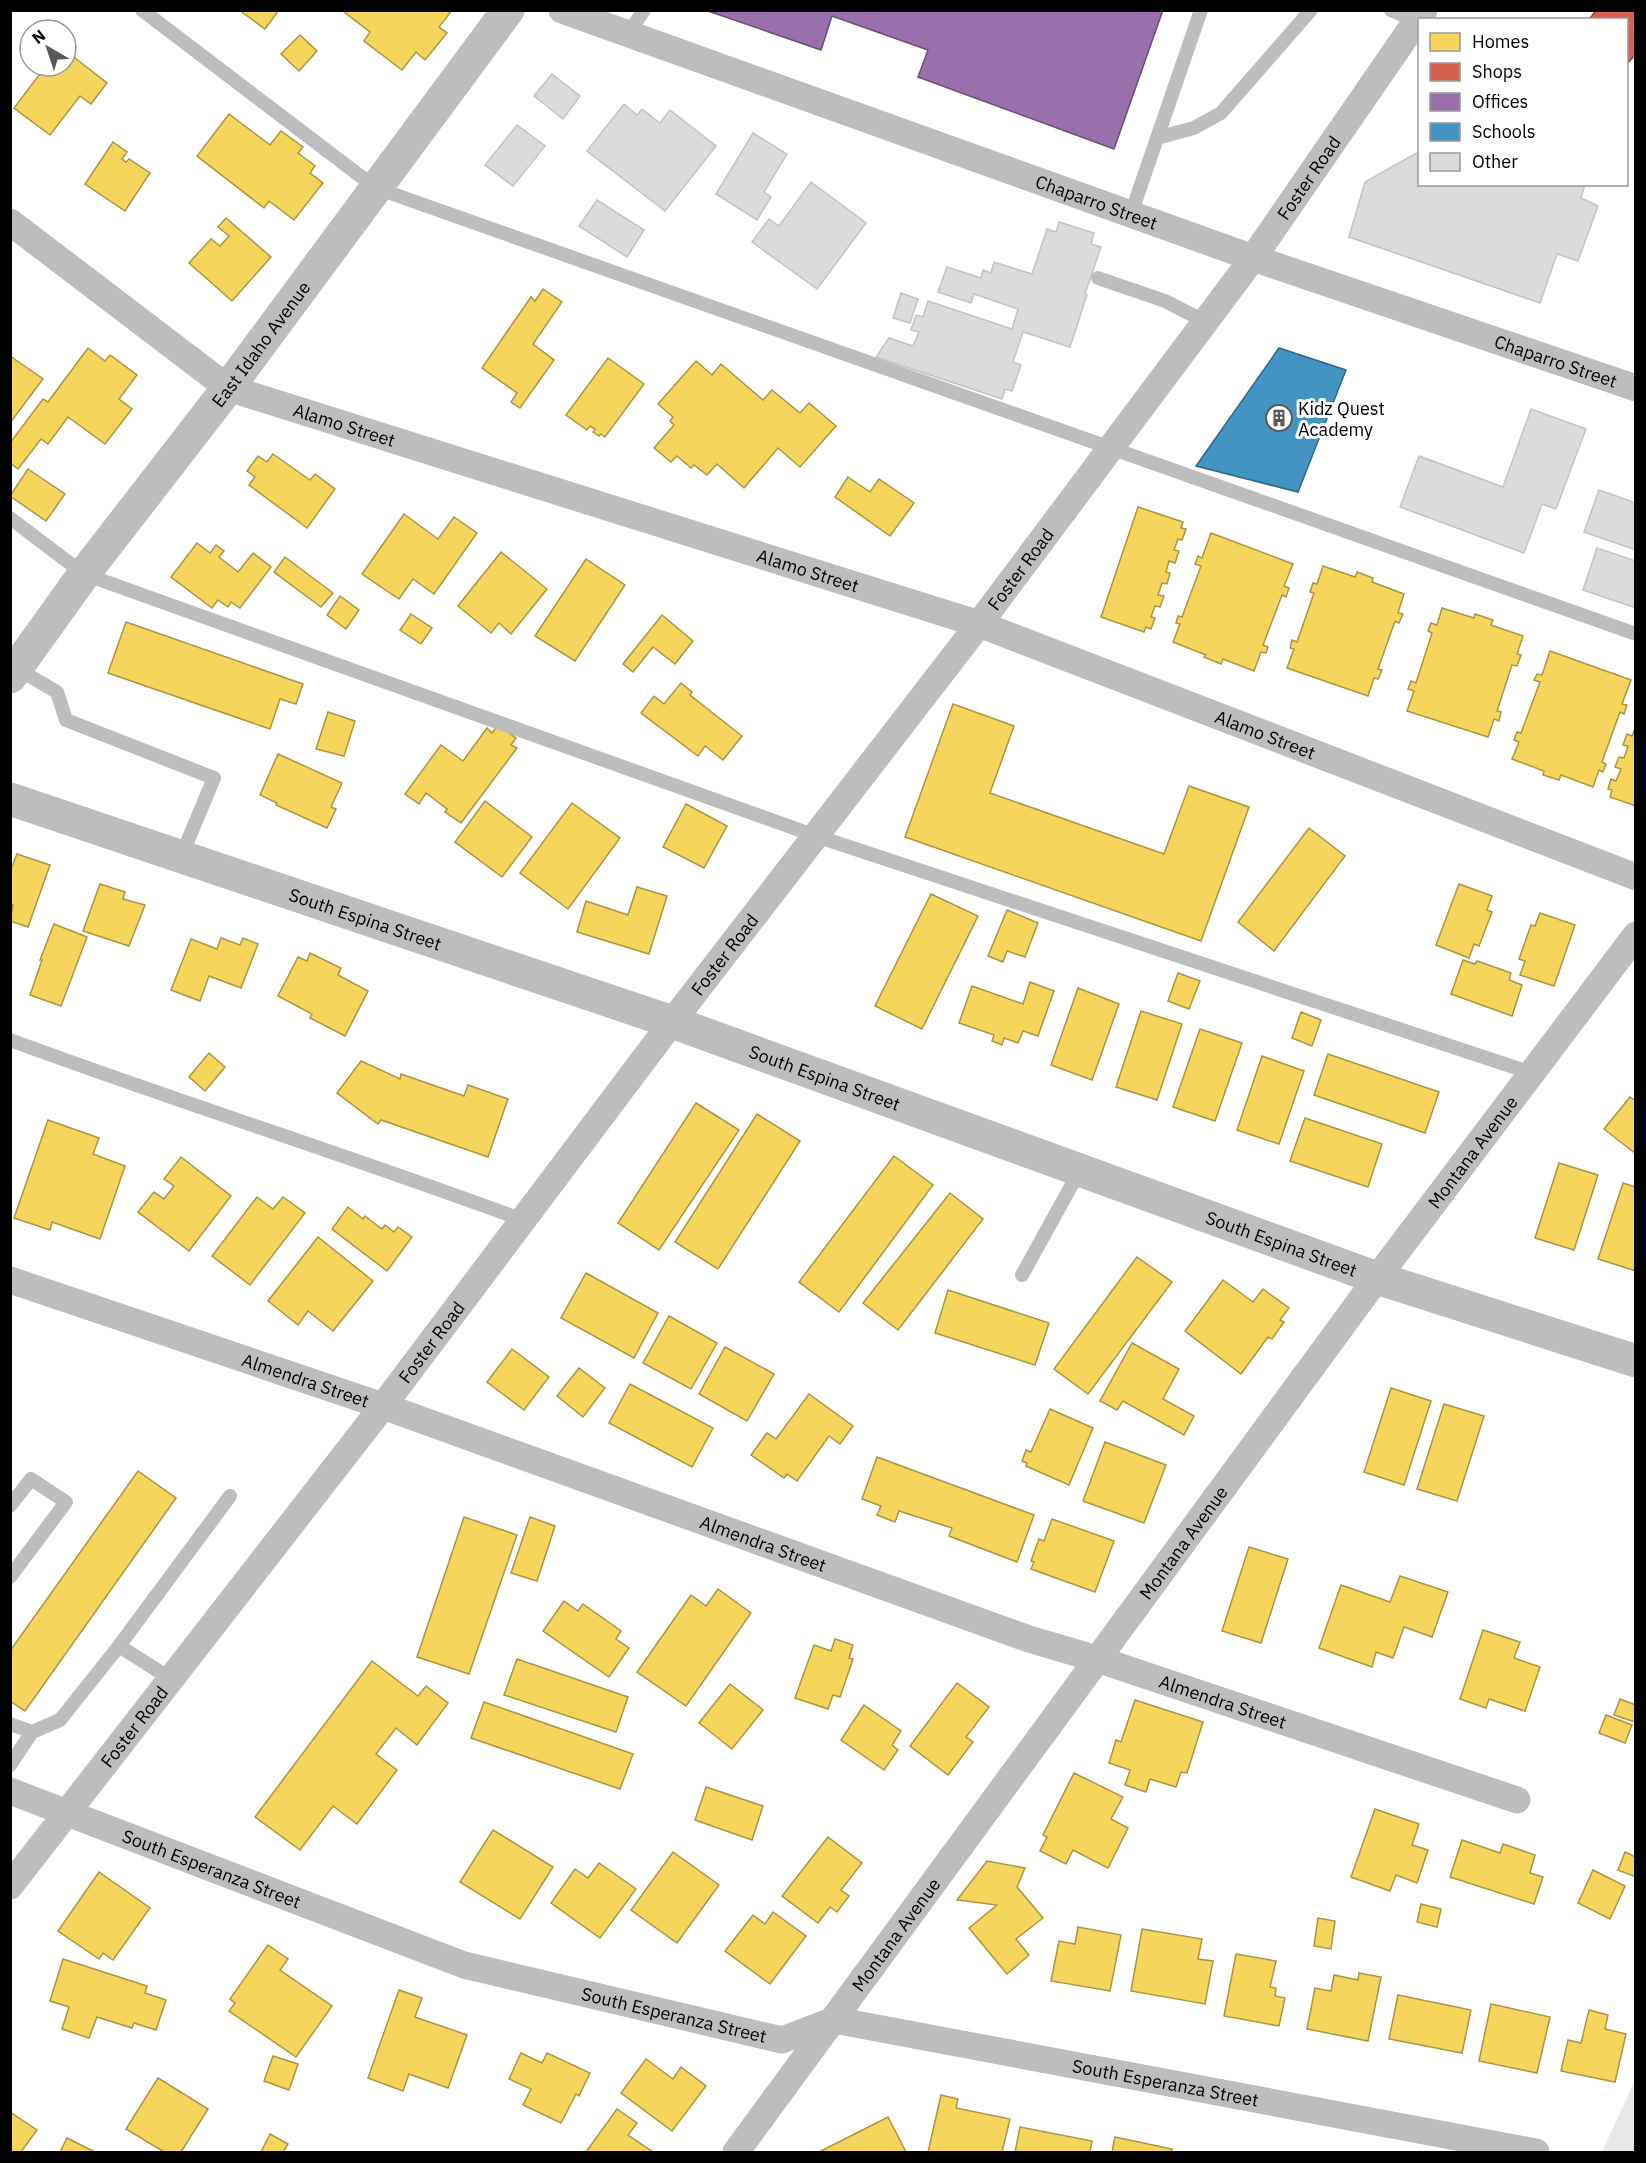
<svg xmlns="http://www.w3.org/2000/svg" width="1646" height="2163" font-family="'IBM Plex Sans',sans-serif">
	<rect width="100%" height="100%" fill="#fff"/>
	<path fill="#e8e8e8" d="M1635,2080V2152H1602Z"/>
	<g fill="#f6d55c" stroke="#ac9540" stroke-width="1.5">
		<path d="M239,10H279L265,29Z"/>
		<path d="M345,10H446L450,13L439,27L447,33L425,60L416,52L402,70L364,41L370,32L344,12Z"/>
		<path d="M300,35L317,51L299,71L281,54Z"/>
		<path d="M66,51L107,83L91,104L80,96L50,135L14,108L46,66H66Z"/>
		<path d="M229,114L270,145L281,131L303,147L298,153L315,166L310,173L323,183L294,220L269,201L264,208L197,156Z"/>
		<path d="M113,142L127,152L122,159L126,162L129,159L150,173L125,211L85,184Z"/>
		<path d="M226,218L271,257L232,301L189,263L211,239L220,246L229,236L218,227Z"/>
		<path d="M543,289L562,302L533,344L554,360L520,408L511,402L517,393L482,368L531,297L535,301Z"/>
		<path d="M88,348L105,361L110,355L137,375L119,399L132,409L105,444L68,417L48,444L41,439L18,469L10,463V443L43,399L48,402Z"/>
		<path d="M10,356L43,379L10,423Z"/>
		<path d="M608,358L644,384L605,437L601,434L599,436L593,432L595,429L590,426L587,430L566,415Z"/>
		<path d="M696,361L712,375L721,364L763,400L772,390L800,413L809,403L836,426L800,467L778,448L744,488L717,464L707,475L694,465L691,468L677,456L671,462L654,448L674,425L670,421L673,417L658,404Z"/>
		<path d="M273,454L310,480L315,474L335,489L307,528L249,485L255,477L247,471L258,456L267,462Z"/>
		<path d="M28,469L65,494L46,521L10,496Z"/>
		<path d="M848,477L870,492L879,479L914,503L890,536L835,497Z"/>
		<path d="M1138,507L1183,522L1181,528L1186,529L1182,540L1178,539L1174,550L1179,551L1175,563L1169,561L1166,572L1170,573L1167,584L1162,583L1158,595L1164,596L1160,607L1155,606L1151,617L1155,618L1151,629L1146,627L1144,632L1101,617Z"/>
		<path d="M404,514L438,539L454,517L477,533L434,594L413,579L399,599L362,574Z"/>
		<path d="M1211,533L1293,564L1284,586L1289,588L1286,597L1282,595L1263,645L1268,647L1266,653L1261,652L1254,671L1223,659L1221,664L1204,657L1206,655L1173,642L1180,624L1176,623L1178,616L1182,617L1201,566L1195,564L1198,556L1202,558Z"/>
		<path d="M197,543L210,553L216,545L224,551L219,557L238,572L253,553L271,567L240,608L231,602L228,607L218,600L212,608L171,577Z"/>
		<path d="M501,552L547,589L511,634L499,623L491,633L458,606Z"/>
		<path d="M285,557L333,593L321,607L274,572Z"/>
		<path d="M586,559L625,585L575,661L535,636Z"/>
		<path d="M1323,566L1355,577L1357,572L1373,578L1372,582L1404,594L1398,613L1403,614L1399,623L1395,621L1378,669L1382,670L1378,679L1374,678L1368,696L1287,668L1294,649L1290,648L1292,640L1297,642L1314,593L1310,592L1313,583L1317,584Z"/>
		<path d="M340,596L359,610L346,629L327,615Z"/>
		<path d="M1442,608L1474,618L1475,614L1493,620L1491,625L1523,636L1517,654L1521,655L1517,666L1512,665L1497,711L1501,712L1499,721L1494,719L1488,737L1407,711L1414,691L1408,689L1411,681L1416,683L1432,633L1428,631L1431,623L1437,625Z"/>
		<path d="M411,614L432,628L421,644L400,630Z"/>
		<path d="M662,615L693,641L675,664L653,647L633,672L623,664Z"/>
		<path d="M126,622L303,684L296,704L280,699L270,729L108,673Z"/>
		<path d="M1550,651L1631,680L1622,704L1627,705L1624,714L1620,712L1602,762L1606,764L1603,772L1599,770L1593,787L1561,775L1559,780L1543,775L1544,771L1512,759L1519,742L1514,740L1517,732L1521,733L1540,682L1534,680L1537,674L1542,675Z"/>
		<path d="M681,683L692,692L690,695L742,736L723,760L705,746L698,756L641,713L654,696L664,704Z"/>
		<path d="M953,704L1014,726L990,793L1164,854L1189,786L1249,807L1201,941L905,837Z"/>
		<path d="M328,712L355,721L344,756L316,749Z"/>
		<path d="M498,725L516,738L511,745L517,748L461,823L445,812L447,809L426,793L419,804L405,794L441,745L463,761L487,728L492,733Z"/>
		<path d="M1636,726V806L1610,797L1612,790L1608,789L1611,779L1616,781L1621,769L1615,767L1619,757L1624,758L1628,746L1623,745L1627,734L1632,736Z"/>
		<path d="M278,754L342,783L331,807L336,809L327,828L276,805L277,803L260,795Z"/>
		<path d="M485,801L532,837L502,877L455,842Z"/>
		<path d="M572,803L620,838L568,909L520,873Z"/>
		<path d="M686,804L727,826L704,868L663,847Z"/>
		<path d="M1309,828L1345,856L1274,951L1238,922Z"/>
		<path d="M17,854L50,865L28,927L10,921L13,905L10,904V872Z"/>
		<path d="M100,884L125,892L123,899L145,905L129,946L83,931Z"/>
		<path d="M1459,884L1492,896L1487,910L1492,912L1479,946L1474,944L1469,958L1436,945Z"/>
		<path d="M637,887L667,896L649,954L577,932L586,901L628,915Z"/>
		<path d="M931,894L978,916L922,1029L875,1006Z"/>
		<path d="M1007,910L1038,923L1025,957L1007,951L1003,962L988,956Z"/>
		<path d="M1540,913L1575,925L1554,986L1520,975L1525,961L1519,959L1531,925L1535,926Z"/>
		<path d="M54,924L87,937L61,1006L30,995L42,960H40Z"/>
		<path d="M221,938L240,945L243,938L258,944L241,988L209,976L200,1001L171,990L191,939L217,949Z"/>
		<path d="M310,953L341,968L338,975L368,991L345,1036L310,1018L312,1014L278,996L298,957L307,961Z"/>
		<path d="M1463,960L1475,964L1477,961L1511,973L1509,980L1522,985L1512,1016L1451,994Z"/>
		<path d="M1178,973L1200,981L1189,1009L1168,1001Z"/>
		<path d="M1030,982L1054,991L1038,1036L1023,1031L1018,1043L1004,1038L1002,1045L992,1041L994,1035L959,1023L972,986L1023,1004Z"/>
		<path d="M1078,988L1119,1004L1092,1080L1051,1065Z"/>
		<path d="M1141,1011L1182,1024L1157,1100L1116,1087Z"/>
		<path d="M1301,1012L1321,1020L1312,1046L1292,1038Z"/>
		<path d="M1200,1029L1242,1043L1215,1121L1173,1107Z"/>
		<path d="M209,1053L225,1067L205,1091L189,1077Z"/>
		<path d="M1328,1054L1439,1092L1425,1133L1314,1095Z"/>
		<path d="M1262,1056L1304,1071L1279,1144L1237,1130Z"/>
		<path d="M361,1061L400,1079L401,1074L464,1096L468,1085L508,1099L488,1157L381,1120L378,1124L337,1093Z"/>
		<path d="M1630,1097L1636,1101V1154L1604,1129Z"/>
		<path d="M696,1103L739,1130L659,1250L618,1223Z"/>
		<path d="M757,1114L800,1141L718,1269L675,1242Z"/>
		<path d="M1305,1118L1382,1144L1368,1187L1290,1161Z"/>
		<path d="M48,1120L99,1138L93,1154L125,1166L100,1239L52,1222L50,1230L14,1218Z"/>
		<path d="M894,1156L933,1185L839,1312L799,1282Z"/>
		<path d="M181,1157L231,1196L189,1251L138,1212L154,1192L164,1199L174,1186L164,1179Z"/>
		<path d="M1559,1163L1598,1175L1574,1250L1535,1238Z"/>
		<path d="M1623,1183L1636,1187V1271L1598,1259Z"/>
		<path d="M950,1193L983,1219L898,1330L863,1303Z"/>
		<path d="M257,1197L273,1209L283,1197L305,1213L250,1285L212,1256Z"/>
		<path d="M348,1207L363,1219L365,1216L382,1229L385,1225L394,1232L398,1227L412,1237L387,1271L332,1229Z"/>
		<path d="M318,1237L373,1281L333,1331L308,1311L298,1325L268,1301Z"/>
		<path d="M1137,1257L1172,1282L1088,1394L1054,1369Z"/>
		<path d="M586,1273L658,1313L634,1358L561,1318Z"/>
		<path d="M1223,1280L1253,1302L1263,1289L1289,1308L1280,1320L1284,1322L1272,1339L1268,1337L1241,1374L1185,1331Z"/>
		<path d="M948,1290L1049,1323L1035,1365L935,1333Z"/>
		<path d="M669,1316L717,1343L691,1389L643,1363Z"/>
		<path d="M1132,1343L1179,1369L1163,1399L1194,1416L1184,1435L1123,1401L1117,1410L1100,1401Z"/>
		<path d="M725,1347L774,1374L747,1421L699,1394Z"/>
		<path d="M512,1349L549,1377L524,1410L487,1382Z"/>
		<path d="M579,1368L605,1388L583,1417L557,1396Z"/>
		<path d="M630,1384L713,1428L692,1467L609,1423Z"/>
		<path d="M1391,1388L1431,1401L1404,1485L1364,1472Z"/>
		<path d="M809,1394L853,1426L840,1444L829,1436L797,1481L787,1474L784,1478L751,1455L767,1433L776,1439Z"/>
		<path d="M1444,1404L1484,1416L1457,1501L1417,1489Z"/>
		<path d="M1050,1409L1093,1428L1069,1485L1026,1466L1027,1463L1022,1461L1026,1450L1031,1452Z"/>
		<path d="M1105,1442L1166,1465L1144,1523L1083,1501Z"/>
		<path d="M877,1457L1034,1515L1017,1562L949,1536L952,1528L899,1511L895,1522L877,1515L881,1506L862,1499Z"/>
		<path d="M138,1471L176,1498L25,1711L10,1701V1651Z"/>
		<path d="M464,1517L517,1535L469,1674L417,1657Z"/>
		<path d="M530,1517L555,1526L537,1581L511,1573Z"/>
		<path d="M1052,1519L1114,1541L1095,1592L1031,1569L1034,1562L1031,1561L1039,1539L1044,1541Z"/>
		<path d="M1249,1547L1288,1559L1261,1643L1222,1631Z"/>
		<path d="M1400,1576L1448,1592L1432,1637L1404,1627L1393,1658L1376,1652L1372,1667L1319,1648L1341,1585L1390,1602Z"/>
		<path d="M718,1589L751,1613L686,1706L637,1672L691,1595L706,1606Z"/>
		<path d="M564,1601L578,1611L583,1604L621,1631L616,1639L629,1648L609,1677L543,1631Z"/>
		<path d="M1483,1630L1520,1642L1514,1658L1540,1667L1525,1711L1489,1699L1486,1708L1460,1699Z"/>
		<path d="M835,1639L853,1645L849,1658L853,1659L840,1697L833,1695L828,1709L795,1698L814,1645L831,1651Z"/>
		<path d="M517,1659L628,1697L616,1732L504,1695Z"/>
		<path d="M372,1661L418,1696L426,1686L448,1703L417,1745L396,1728L376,1754L397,1770L357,1824L333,1806L300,1850L255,1817Z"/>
		<path d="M957,1683L989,1707L966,1737L973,1742L948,1775L910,1746Z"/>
		<path d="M730,1684L763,1710L732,1749L699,1723Z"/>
		<path d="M1620,1699L1636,1705L1635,1722L1614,1715Z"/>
		<path d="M1135,1700L1203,1722L1187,1773L1181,1772L1176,1787L1150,1779L1146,1792L1125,1785L1130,1770L1109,1763L1116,1740L1121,1742Z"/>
		<path d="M484,1702L633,1754L620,1789L471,1738Z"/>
		<path d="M864,1705L901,1731L892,1745L898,1750L884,1770L841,1740Z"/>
		<path d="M1606,1715L1632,1725L1625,1743L1599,1733Z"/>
		<path d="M1074,1773L1123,1797L1111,1819L1128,1828L1108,1868L1073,1850L1066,1864L1040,1851L1047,1837L1043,1835Z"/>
		<path d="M706,1787L763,1806L752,1840L695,1820Z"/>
		<path d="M1375,1809L1419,1824L1412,1845L1428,1850L1417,1883L1396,1875L1390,1891L1351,1877Z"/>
		<path d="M493,1830L553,1867L520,1919L460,1882Z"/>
		<path d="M828,1837L862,1863L841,1890L849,1896L837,1912L830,1907L818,1923L782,1896Z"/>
		<path d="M1462,1840L1500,1853L1503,1844L1535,1855L1530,1873L1543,1877L1534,1904L1450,1877Z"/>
		<path d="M673,1852L719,1885L677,1943L631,1910Z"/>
		<path d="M1625,1852L1636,1857V1877L1618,1870Z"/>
		<path d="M987,1861L1025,1868L1017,1887L1043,1918L1016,1939L1029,1955L1007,1974L969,1928L997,1905L957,1900Z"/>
		<path d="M599,1863L636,1889L600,1938L551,1903L575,1869L588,1878Z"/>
		<path d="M1593,1870L1625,1886L1610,1919L1578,1903Z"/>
		<path d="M99,1872L150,1908L113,1960L103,1953L99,1959L58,1931Z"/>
		<path d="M1421,1904L1441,1909L1437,1927L1417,1922Z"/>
		<path d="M773,1912L806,1936L770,1984L725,1951L753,1915L765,1924Z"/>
		<path d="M1318,1918L1335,1921L1331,1949L1314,1946Z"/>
		<path d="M1078,1927L1121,1935L1110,1991L1051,1981L1059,1941L1075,1944Z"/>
		<path d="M1142,1929L1202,1939L1198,1959L1213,1961L1205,2004L1131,1991Z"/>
		<path d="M268,1945L288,1959L280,1970L332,2006L296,2057L229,2011L235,2003L230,1999Z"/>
		<path d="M1236,1954L1276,1961L1270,1987L1276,1988L1275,1996L1285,1998L1279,2026L1224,2016Z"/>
		<path d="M63,1959L147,1986L145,1993L166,2000L156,2030L134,2023L132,2028L97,2017L89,2038L62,2029L69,2007L50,2001Z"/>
		<path d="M1359,1973L1381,1977L1368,2041L1307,2029L1315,1988L1331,1991L1334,1975L1358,1980Z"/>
		<path d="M399,1990L422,1998L415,2017L467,2035L448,2088L409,2074L403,2091L368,2078Z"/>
		<path d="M1398,1995L1471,2010L1462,2053L1389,2039Z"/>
		<path d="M1491,2004L1550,2017L1537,2073L1479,2061Z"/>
		<path d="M1589,2010L1608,2015L1605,2029L1626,2034L1615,2082L1561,2071L1568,2040L1581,2043Z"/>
		<path d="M521,2053L542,2063L547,2053L590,2073L579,2096L576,2094L561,2123L523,2105L531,2089L509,2079Z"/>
		<path d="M273,2056L298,2064L289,2090L264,2081Z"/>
		<path d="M646,2059L673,2079L681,2067L706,2086L672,2131L621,2093Z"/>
		<path d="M158,2078L208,2109L181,2152H164L126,2129Z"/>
		<path d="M941,2095L958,2099L956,2108L1010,2119L1002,2152H928Z"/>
		<path d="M617,2109L637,2123L628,2135L653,2152H586Z"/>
		<path d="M10,2112L37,2130L21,2152H10Z"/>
		<path d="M888,2117L906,2152H822L821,2151Z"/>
		<path d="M1020,2127L1092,2141L1090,2152H1015Z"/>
		<path d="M270,2134L288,2144L283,2152H261Z"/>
		<path d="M1115,2137L1172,2149L1171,2152H1112Z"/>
		<path d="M67,2138L95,2152H60Z"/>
	</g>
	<path fill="#d6604d" stroke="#964336" stroke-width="1.5" d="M1596,10H1636V54L1626,65V20H1589Z"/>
	<path fill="#9970ab" stroke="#6b4e78" stroke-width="1.5" d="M1163,10L1114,149L918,77L928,50L832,16L821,50L708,11Z"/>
	<path fill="#4393c3" stroke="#2f6788" stroke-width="1.5" d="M1279,348L1346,370L1298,492L1196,466Z"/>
	<g fill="#dbdbdb" stroke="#c3c3c3" stroke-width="1.5">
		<path d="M552,74L580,96L563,119L534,96Z"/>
		<path d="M624,104L637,115L642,109L660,123L670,110L716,146L665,211L587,151Z"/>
		<path d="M517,125L545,146L513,186L485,165Z"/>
		<path d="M753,133L787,154L764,192L771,197L757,220L716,194Z"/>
		<path d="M1420,151V184H1585L1581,198L1598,206L1578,261L1557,254L1540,303L1349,237L1365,182Z"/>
		<path d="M811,182L866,223L817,289L752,242L769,219L779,226Z"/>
		<path d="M597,200L644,230L627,257L579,226Z"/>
		<path d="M1059,222L1094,233L1091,244L1101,247L1085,294L1087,295L1070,347L1023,332L1013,362L1021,365L1012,391L1005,389L1002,399L876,357L889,338L913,346L919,332L911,330L916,315L923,317L928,301L1012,329L1018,309L974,294L971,303L938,292L947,267L981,278L983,270L991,273L994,262L1032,274L1047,229L1056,232Z"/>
		<path d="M901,293L918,299L910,323L893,318Z"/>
		<path d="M1531,409L1586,429L1556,509L1542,504L1524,553L1400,507L1419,456L1503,487Z"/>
		<path d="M1599,490L1636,503V550L1584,532Z"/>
		<path d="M1597,548L1636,561V608L1583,590Z"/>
	</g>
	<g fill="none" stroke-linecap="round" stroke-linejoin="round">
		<g stroke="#bdbdbd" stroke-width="14">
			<path d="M142,10L376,188L1636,634"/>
			<path d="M1391,10L1417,21"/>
			<path d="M628,34L644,10"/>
			<path d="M1157,138L1194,128L1221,113L1311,10"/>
			<path d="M1131,214L1201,10"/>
			<path d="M1098,278L1165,301L1206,322"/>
			<path d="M10,518L84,574L816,836L1532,1073"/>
			<path d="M16,668L57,692L66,720L214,778L181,857"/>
			<path d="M10,1040C181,1103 353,1157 523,1220"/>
			<path d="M1022,1275L1080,1170"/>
			<path d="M10,1506L31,1479L66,1502L10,1577"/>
			<path d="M119,1646L171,1679"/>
			<path d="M10,1724L32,1732L60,1720L119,1646L230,1496"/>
			<path d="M10,1765L32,1732"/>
		</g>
		<g stroke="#bdbdbd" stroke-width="27">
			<path id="s1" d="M562,10L1253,258L1636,388"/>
			<path id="s2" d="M10,222L228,388L979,624L1636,877"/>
			<path id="s3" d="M10,1280L383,1406L1029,1639L1097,1659L1517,1800"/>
			<path id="s4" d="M10,1791L464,1965L782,2040L834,2020L1536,2152"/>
			<path id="s5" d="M10,1886L383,1406L672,1022L979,624L1253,258L1424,10"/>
			<path id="s6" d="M736,2152L1377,1278L1636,935"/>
		</g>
		<g stroke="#bdbdbd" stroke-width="33">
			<path id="s7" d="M10,677L84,574L228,388L508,10"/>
			<path id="s8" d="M10,799L672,1022L1377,1278L1636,1361"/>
		</g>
	</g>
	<defs>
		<symbol id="building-ring" viewBox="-11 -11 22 22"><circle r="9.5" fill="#fff" stroke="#595959" stroke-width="1.5"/><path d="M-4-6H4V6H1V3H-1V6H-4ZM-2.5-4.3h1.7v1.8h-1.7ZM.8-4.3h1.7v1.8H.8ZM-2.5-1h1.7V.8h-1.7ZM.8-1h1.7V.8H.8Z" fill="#595959"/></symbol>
	</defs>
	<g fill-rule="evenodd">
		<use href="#building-ring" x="1264" y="403" width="30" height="30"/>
	</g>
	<g text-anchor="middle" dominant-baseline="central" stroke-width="6" stroke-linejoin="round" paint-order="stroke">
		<g font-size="18" fill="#000" stroke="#fff">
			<text stroke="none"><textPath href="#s5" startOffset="2146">Foster Road</textPath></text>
			<text stroke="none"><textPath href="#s1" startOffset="568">Chaparro Street</textPath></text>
			<text stroke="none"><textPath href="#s7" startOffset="417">East Idaho Avenue</textPath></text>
			<text stroke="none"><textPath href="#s1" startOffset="1054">Chaparro Street</textPath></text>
			<text stroke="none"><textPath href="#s2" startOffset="396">Alamo Street</textPath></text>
			<text stroke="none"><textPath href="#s5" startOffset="1660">Foster Road</textPath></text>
			<text stroke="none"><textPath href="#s2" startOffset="882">Alamo Street</textPath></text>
			<text stroke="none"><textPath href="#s2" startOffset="1368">Alamo Street</textPath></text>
			<text stroke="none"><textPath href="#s8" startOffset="375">South Espina Street</textPath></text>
			<text stroke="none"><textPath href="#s5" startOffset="1174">Foster Road</textPath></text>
			<text stroke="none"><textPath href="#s8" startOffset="861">South Espina Street</textPath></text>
			<text stroke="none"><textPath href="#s6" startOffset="1242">Montana Avenue</textPath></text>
			<text stroke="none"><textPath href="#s8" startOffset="1347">South Espina Street</textPath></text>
			<text stroke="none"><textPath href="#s5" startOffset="688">Foster Road</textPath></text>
			<text stroke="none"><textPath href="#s3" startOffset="312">Almendra Street</textPath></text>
			<text stroke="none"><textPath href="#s6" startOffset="756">Montana Avenue</textPath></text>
			<text stroke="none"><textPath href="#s3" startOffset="798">Almendra Street</textPath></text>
			<text stroke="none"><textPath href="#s3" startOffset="1284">Almendra Street</textPath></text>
			<text stroke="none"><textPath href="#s5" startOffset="202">Foster Road</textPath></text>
			<text stroke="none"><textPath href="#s4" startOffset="216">South Esperanza Street</textPath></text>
			<text stroke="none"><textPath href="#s6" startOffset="270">Montana Avenue</textPath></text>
			<text stroke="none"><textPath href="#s4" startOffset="702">South Esperanza Street</textPath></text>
			<text stroke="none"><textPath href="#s4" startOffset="1206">South Esperanza Street</textPath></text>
		</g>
		<g font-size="18" fill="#000" stroke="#fff" text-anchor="start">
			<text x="1298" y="408">Kidz Quest<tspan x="1298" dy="21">Academy</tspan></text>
		</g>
	</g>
	<rect width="1646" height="2163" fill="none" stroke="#000000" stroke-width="24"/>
	<rect x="1418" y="18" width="210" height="168" fill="#ffffff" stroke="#999999" stroke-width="1.5"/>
	<rect x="1430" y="33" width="30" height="18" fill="#f6d55c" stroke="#999999" stroke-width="1.5"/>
	<text x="1472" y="48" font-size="18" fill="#000000">Homes</text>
	<rect x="1430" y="63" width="30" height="18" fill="#d6604d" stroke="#999999" stroke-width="1.5"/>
	<text x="1472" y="78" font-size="18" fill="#000000">Shops</text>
	<rect x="1430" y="93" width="30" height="18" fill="#9970ab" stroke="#999999" stroke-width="1.5"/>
	<text x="1472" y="108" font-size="18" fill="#000000">Offices</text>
	<rect x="1430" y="123" width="30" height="18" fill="#4393c3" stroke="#999999" stroke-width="1.5"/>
	<text x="1472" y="138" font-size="18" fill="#000000">Schools</text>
	<rect x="1430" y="153" width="30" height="18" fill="#dbdbdb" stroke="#999999" stroke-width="1.5"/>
	<text x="1472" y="168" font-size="18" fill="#000000">Other</text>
	<g transform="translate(48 48) rotate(321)"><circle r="28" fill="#ffffff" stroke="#999999" stroke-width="1.5"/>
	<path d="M0-4.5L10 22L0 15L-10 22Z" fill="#595959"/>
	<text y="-9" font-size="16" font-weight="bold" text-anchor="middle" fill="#000000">N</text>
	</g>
</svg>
